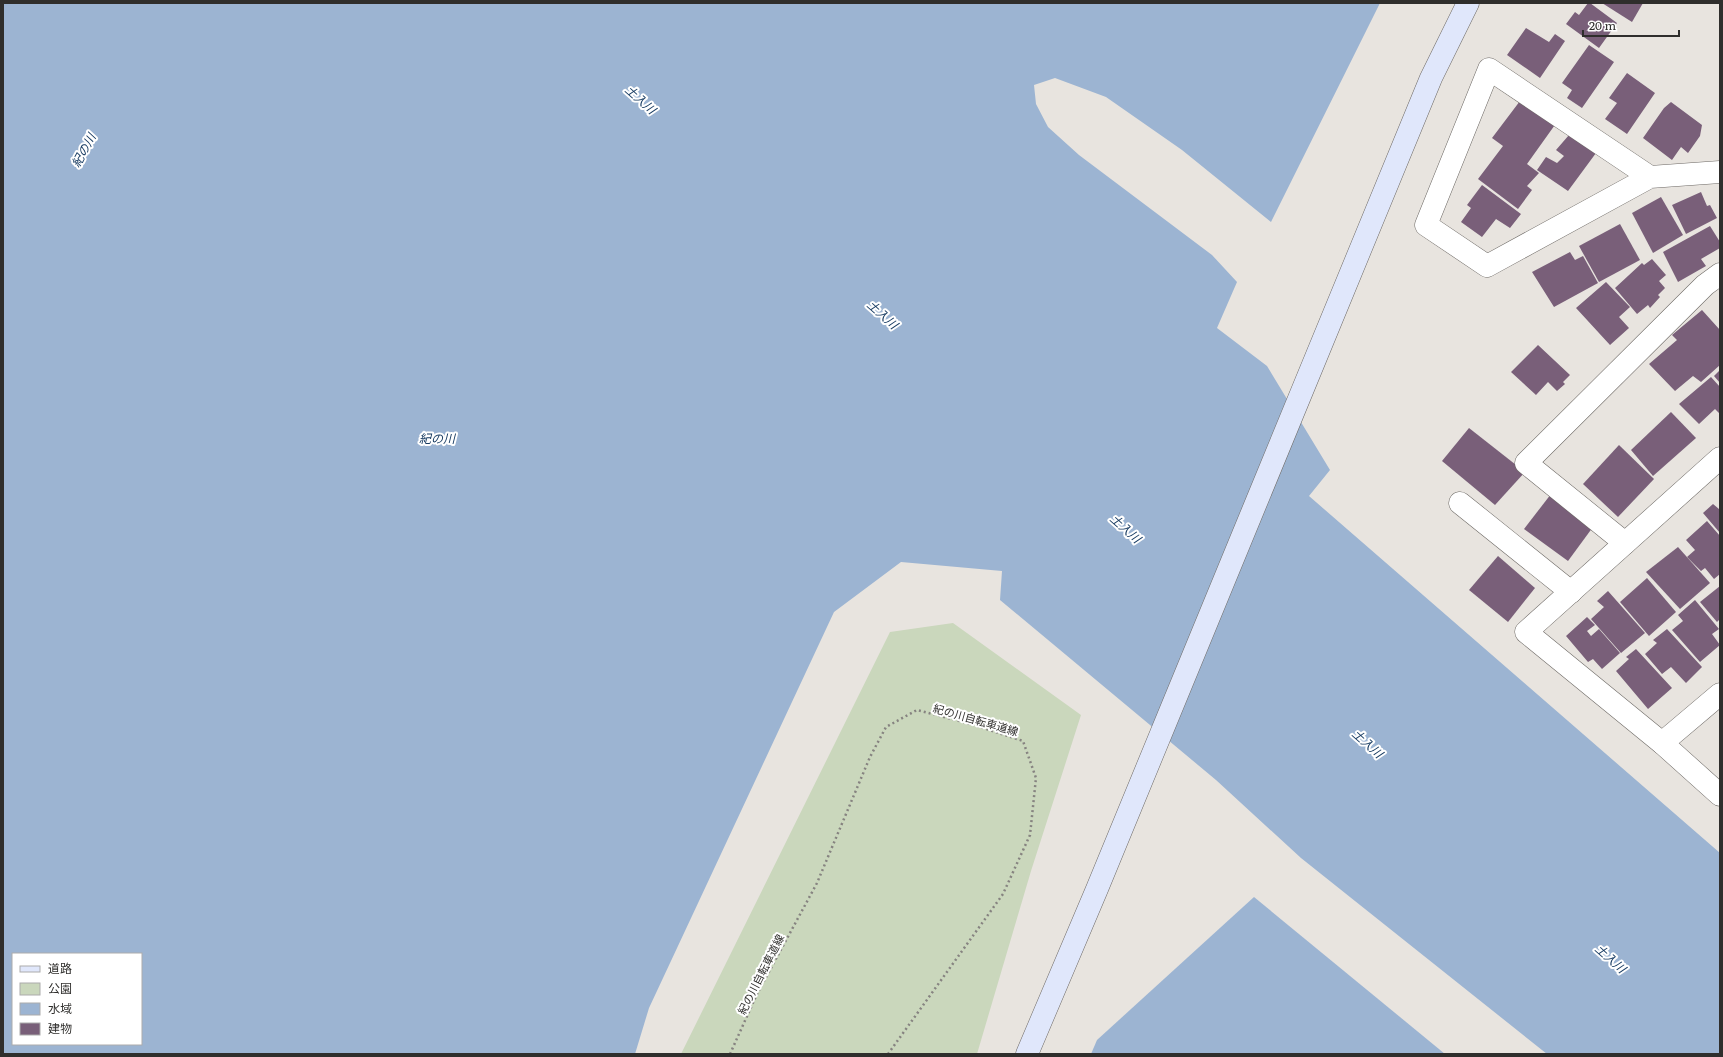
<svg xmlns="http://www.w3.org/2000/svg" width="1723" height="1057" font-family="Literata,'Noto Sans JP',serif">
	<rect width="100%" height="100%" fill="#e8e4df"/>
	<path fill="#cad7bc" d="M953,623L1081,715L1031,871L977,1054H681L890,632Z"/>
	<g fill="#9cb4d2" fill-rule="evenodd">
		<path d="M3,3H1380L1271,222L1182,150L1106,97L1055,78L1034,85L1036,104L1048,127L1079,155L1212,255L1237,282L1217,328L1267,366L1330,470L1309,496L1720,853V1054H1547L1301,858L1216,780L1000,600L1002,571L901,562L834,612L649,1008L635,1054H3ZM13,954H141V1044H13Z"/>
		<path d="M1254,897L1445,1054H1091L1097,1040Z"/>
	</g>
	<g fill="#795f79">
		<path d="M1588,3H1590L1617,23L1599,48L1566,24L1575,12L1579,15Z"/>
		<path d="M1602,3H1643L1632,22Z"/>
		<path d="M1526,28L1549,42L1555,34L1565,41L1540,78L1507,55Z"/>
		<path d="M1589,45L1614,62L1582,108L1567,98L1572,90L1562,83Z"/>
		<path d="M1627,73L1655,93L1627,134L1605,119L1617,103L1609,98Z"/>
		<path d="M1523,97L1557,122L1527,164L1539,173L1527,186L1532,190L1518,209L1478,179L1503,146L1492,138Z"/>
		<path d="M1671,102L1702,125L1700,136L1688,153L1681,147L1672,160L1643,138L1664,108Z"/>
		<path d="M1569,135L1596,153L1568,191L1537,170L1546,157L1557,163L1564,156L1556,150Z"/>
		<path d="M1482,185L1521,214L1510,228L1496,219L1482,237L1461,222L1471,208L1467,205Z"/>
		<path d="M1701,192L1707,206L1710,205L1717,218L1686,234L1672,205Z"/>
		<path d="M1661,197L1683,235L1653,253L1632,213Z"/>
		<path d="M1620,224L1640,260L1599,282L1579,246Z"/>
		<path d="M1710,226L1720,242V248L1701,259L1706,266L1678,282L1663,252Z"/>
		<path d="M1570,252L1575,260L1583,256L1598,283L1554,307L1532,272Z"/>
		<path d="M1652,259L1666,275L1659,281L1665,288L1658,295L1660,297L1650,308L1648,305L1637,314L1615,288L1642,263L1644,265Z"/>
		<path d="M1606,282L1630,307L1619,317L1629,328L1610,345L1576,308Z"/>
		<path d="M1702,310L1720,330V365L1701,382L1693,376L1675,391L1649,364L1677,340L1672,335Z"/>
		<path d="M1538,345L1570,375L1563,382L1565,384L1557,391L1548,382L1536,395L1511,372Z"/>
		<path d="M1720,370V383L1714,376Z"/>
		<path d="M1711,377L1720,387V414L1715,409L1699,424L1679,404Z"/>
		<path d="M1671,412L1696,438L1653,476L1631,450Z"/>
		<path d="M1469,428L1525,472L1495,505L1442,461Z"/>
		<path d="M1619,445L1654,479L1618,517L1583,484Z"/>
		<path d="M1551,494L1593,527L1568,561L1524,529Z"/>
		<path d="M1713,504L1719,509L1720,508V533L1703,513Z"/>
		<path d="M1707,521L1720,536V574L1714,579L1705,568L1701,571L1687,557L1695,550L1686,540Z"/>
		<path d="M1678,547L1710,583L1680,609L1646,572Z"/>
		<path d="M1498,556L1535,588L1508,622L1469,590Z"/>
		<path d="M1647,578L1676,612L1649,636L1620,602Z"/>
		<path d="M1720,586V619L1717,622L1700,602Z"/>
		<path d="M1608,591L1645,633L1621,653L1591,619L1604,607L1597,601Z"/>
		<path d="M1695,600L1719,629L1712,634L1720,645L1700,662L1672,630L1683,621L1678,615Z"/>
		<path d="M1587,617L1595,625L1587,631L1591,636L1599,629L1620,653L1602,669L1593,659L1588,662L1566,636Z"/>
		<path d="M1667,629L1702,667L1686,683L1671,667L1662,674L1645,654L1657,643L1653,640Z"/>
		<path d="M1636,649L1672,688L1648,709L1616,671L1629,659L1626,657Z"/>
	</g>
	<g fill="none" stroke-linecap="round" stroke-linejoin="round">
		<defs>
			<g id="street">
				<path d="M1650,177L1489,69L1426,225L1487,266L1650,177L1720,172"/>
				<path d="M1720,458L1526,632L1662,743L1720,795"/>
				<path d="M1460,503L1571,592"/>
				<path d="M1625,543L1526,463L1705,285L1720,274"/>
				<path d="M1662,743L1720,694"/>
			</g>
			<path id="secondary" d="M1027,1054L1097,889L1431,78L1468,3"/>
		</defs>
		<use href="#street" stroke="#6d6965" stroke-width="23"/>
		<use href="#secondary" stroke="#6d6965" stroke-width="23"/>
		<path stroke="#868380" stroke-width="2.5" stroke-dasharray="2 3" stroke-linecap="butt" d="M730,1054L757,994L817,883L870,757L886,727L917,710L971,724L1023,741L1036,778L1030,835L1003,894L888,1054"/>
		<use href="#street" stroke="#fff" stroke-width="22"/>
		<use href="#secondary" stroke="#e0e7fb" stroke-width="22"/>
	</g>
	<g text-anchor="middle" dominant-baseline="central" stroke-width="4" stroke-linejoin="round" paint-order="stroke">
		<g font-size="11" fill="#2f2e2c" stroke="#fff">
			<text transform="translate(976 719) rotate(16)">紀の川自転車道線</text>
			<text transform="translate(760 974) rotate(-63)">紀の川自転車道線</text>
		</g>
		<g font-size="12" font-style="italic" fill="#163a61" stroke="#fff">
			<text transform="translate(641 99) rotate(42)">土入川</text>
			<text transform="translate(83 150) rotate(-61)">紀の川</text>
			<text transform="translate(883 314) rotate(42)">土入川</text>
			<text x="437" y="438">紀の川</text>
			<text transform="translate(1126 528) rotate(42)">土入川</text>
			<text transform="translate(1368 743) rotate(42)">土入川</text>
			<text transform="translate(1611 958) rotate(42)">土入川</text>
		</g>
	</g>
	<rect width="1723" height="1057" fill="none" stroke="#2f2e2c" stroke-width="8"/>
	<rect x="12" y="953" width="130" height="92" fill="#ffffff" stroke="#acabab"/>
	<rect x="20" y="966" width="20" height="6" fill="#e0e7fb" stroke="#acabab"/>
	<text x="48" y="973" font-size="12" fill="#2f2e2c">道路</text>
	<rect x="20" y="983" width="20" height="12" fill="#cad7bc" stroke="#acabab"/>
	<text x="48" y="993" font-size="12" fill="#2f2e2c">公園</text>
	<rect x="20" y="1003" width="20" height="12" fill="#9cb4d2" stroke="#acabab"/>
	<text x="48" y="1013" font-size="12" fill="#2f2e2c">水域</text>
	<rect x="20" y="1023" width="20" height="12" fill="#795f79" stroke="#acabab"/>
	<text x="48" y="1033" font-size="12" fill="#2f2e2c">建物</text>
	<path d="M1583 30v6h96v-6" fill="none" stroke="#2f2e2c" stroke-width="2"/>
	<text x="1589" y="30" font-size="12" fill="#2f2e2c" stroke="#ffffff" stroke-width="3" paint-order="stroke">20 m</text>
</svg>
